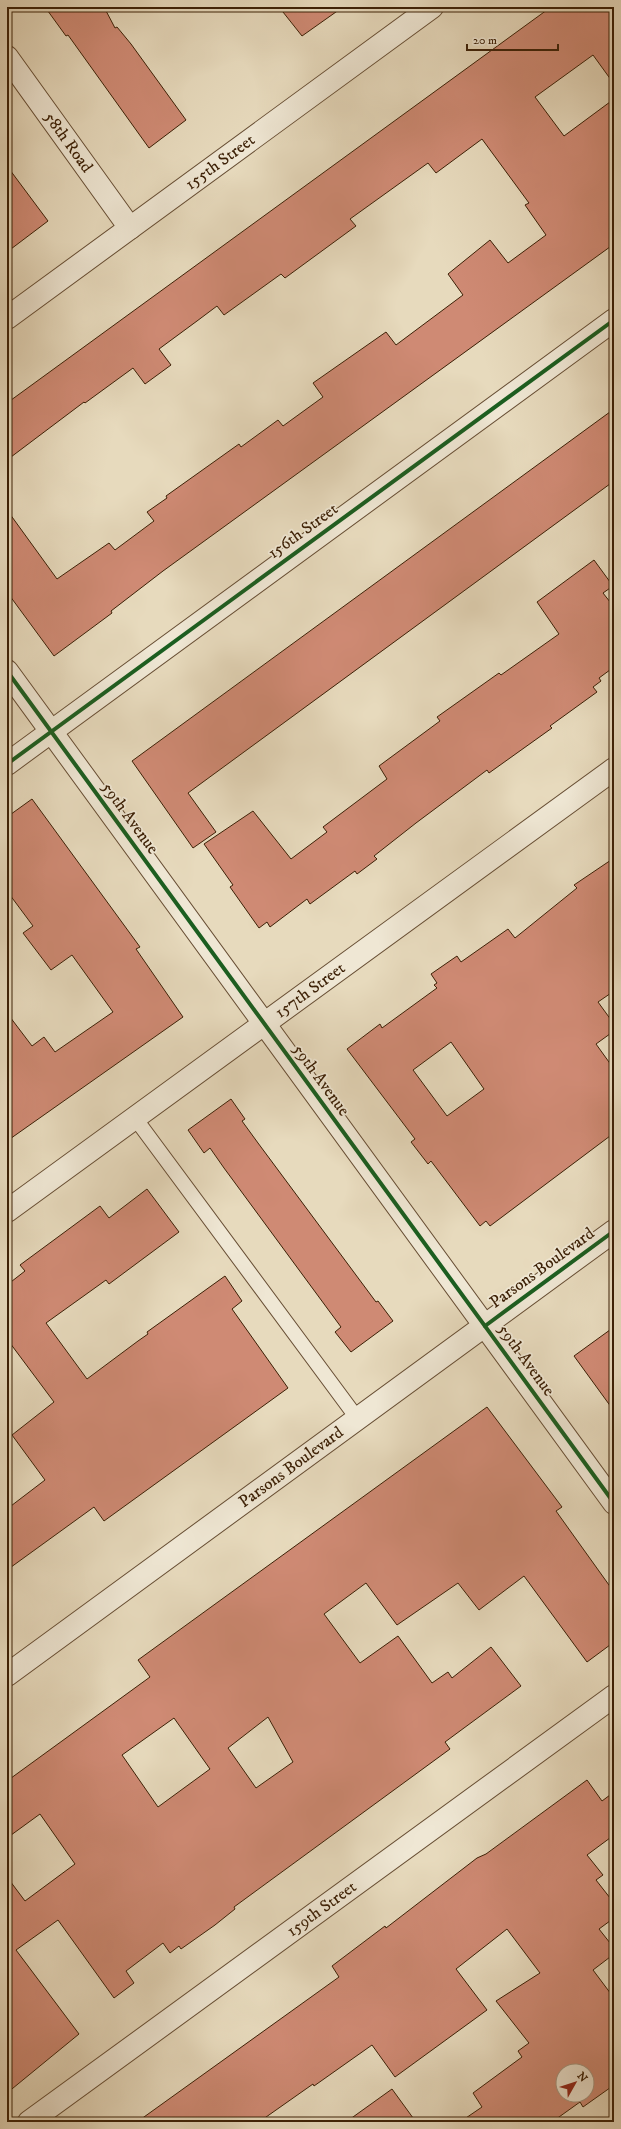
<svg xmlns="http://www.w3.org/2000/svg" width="621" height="2129" font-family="'IM FELL DW Pica',serif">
	<rect width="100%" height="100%" fill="#e7dabd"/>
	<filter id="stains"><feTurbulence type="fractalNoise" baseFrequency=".005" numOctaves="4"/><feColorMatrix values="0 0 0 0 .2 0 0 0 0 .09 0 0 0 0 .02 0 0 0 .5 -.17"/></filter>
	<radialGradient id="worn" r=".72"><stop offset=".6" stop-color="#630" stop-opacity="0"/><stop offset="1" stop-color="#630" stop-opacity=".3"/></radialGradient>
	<g fill="#cf8a74" stroke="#3c2006" fill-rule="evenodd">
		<path d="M45,7H104L115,28L117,27L131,44L186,120L149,148L68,35L66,36Z"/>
		<path d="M279,7H343L302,36Z"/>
		<path d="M551,7H614V84L593,55L535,97L564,136L614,99V244L163,571L111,611L112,613L54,656L7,592V510L57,579L109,543L115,550L154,521L147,512L167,498L166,496L239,444L241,447L278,420L283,426L323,397L313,383L386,332L396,345L463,295L448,274L490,240L508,263L546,235L525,205L529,203L482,139L436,173L428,163L350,219L356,226L285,278L281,274L224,315L217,306L197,321L159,349L171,365L145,384L133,368L85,403L84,402L7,460V403Z"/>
		<path d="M7,166L48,221L7,252Z"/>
		<path d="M614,409V481L188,793L216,832L193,848L132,761Z"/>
		<path d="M594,560L613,586L603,593L614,607V667L599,678L601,681L593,687L597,692L550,726L552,728L489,773L487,770L416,823L374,856L377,859L357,874L355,871L310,904L307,899L270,927L267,922L259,928L230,887L233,885L204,844L253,811L291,859L327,832L323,827L387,779L379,766L440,721L437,717L499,673L501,675L559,634L537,602Z"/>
		<path d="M32,799L140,947L136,949L183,1017L7,1141V1013L32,1046L44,1037L55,1052L113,1012L72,955L51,970L23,933L33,926L7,891V817Z"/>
		<path d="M614,858V991L598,1002L614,1024V1031L596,1044L614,1069V1133L490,1226L486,1221L480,1226L431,1161L428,1164L411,1142L415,1139L347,1049L380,1024L382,1028L437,988L434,985L437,983L431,974L457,956L461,962L508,929L515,938L577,888L574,885ZM451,1042L484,1089L447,1116L413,1070Z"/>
		<path d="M231,1099L245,1119L242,1121L258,1143L376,1302L378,1301L393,1321L351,1352L335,1332L341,1327L224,1168L210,1148L204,1153L188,1130Z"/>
		<path d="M147,1189L179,1232L109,1284L106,1280L46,1323L87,1379L138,1341L148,1334L147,1332L225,1276L242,1301L232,1309L288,1388L104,1521L94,1507L7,1570V1509L45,1480L12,1435L54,1402L7,1339V1285L25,1271L20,1265L100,1206L109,1218Z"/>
		<path d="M614,1327V1411L574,1356Z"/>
		<path d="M487,1407L562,1507L556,1511L614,1592V1642L587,1662L524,1576L479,1610L458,1583L397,1625L366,1583L324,1614L360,1663L398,1636L432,1683L448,1672L452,1678L491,1647L521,1686L445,1742L450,1749L234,1907L235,1909L215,1925L181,1949L179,1946L170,1953L163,1943L126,1971L134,1983L114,1998L58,1920L16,1950L79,2034L7,2093V1877L25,1901L75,1864L40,1814L7,1838V1781L150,1677L138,1660ZM268,1717L293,1762L256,1788L228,1748ZM174,1718L210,1769L158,1807L122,1755Z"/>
		<path d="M587,1780L602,1801L614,1792V1835L587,1855L603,1875L596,1880L614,1903V1918L599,1929L614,1948V1954L593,1970L614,1998V2085L583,2107L580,2102L552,2122H460L482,2107L473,2093L522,2057L518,2051L529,2043L496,2001L540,1973L507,1929L456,1969L487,2010L395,2077L372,2045L314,2086L313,2084L259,2122H137L339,1977L332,1966L385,1926L386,1928L477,1858L486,1854ZM563,2071H587V2095H563Z"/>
		<path d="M392,2089L416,2122H346Z"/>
	</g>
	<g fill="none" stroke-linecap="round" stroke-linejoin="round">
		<defs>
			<path id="lane" d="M135,1118L357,1418"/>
			<g id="street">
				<path id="s1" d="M7,57L130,228"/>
				<path id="s2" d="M7,318L432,7"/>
				<path d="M7,671L614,1503"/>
				<path d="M7,764L614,320"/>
				<path id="s3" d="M7,1211L614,769"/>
				<path id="s4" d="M7,1675L614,1231"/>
				<path id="s5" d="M29,2122L614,1696"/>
			</g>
		</defs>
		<use href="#lane" stroke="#674e34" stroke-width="16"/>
		<use href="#street" stroke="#674e34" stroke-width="24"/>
		<use href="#lane" stroke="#efe7d4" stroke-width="14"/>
		<use href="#street" stroke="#efe7d4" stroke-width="22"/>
		<defs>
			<g id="cycleway">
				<path d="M7,671L614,1503"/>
				<path d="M7,764L614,320"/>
				<path d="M485,1326L614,1231"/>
			</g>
		</defs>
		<use href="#cycleway" stroke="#efe7d4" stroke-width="6"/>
		<use href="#cycleway" stroke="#1b5e20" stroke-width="4"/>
	</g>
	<g text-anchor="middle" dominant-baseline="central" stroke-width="3.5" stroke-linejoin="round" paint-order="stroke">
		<g font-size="17" fill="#3c2006" stroke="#efe7d4">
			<text stroke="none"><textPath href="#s1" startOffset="105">58th Road</textPath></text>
			<text stroke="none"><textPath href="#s2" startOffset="264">155th Street</textPath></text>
			<text transform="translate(303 531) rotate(-36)">156th Street</text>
			<text transform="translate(130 818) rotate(54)">59th Avenue</text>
			<text stroke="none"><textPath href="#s3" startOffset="375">157th Street</textPath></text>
			<text transform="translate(321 1080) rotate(54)">59th Avenue</text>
			<text transform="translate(542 1268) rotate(-36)">Parsons Boulevard</text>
			<text transform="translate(526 1360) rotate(54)">59th Avenue</text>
			<text stroke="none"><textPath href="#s4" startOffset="352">Parsons Boulevard</textPath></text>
			<text stroke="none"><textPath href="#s5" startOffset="362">159th Street</textPath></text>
		</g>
	</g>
	<rect width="621" height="2129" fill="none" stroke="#e7dabd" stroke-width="24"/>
	<rect x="8" y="8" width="605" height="2113" fill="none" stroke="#3c2006" stroke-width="2"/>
	<rect x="12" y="12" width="597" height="2105" fill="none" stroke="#3c2006"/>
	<g transform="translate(575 2083) rotate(51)"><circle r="19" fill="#efe7d4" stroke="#a79782"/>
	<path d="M0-3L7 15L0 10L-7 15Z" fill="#8f2418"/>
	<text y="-6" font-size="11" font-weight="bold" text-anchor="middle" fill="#3c2006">N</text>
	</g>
	<path d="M467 44v6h91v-6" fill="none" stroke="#3c2006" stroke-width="2"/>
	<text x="473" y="44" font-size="12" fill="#3c2006" stroke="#efe7d4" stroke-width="3" paint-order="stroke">20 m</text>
	<rect width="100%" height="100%" filter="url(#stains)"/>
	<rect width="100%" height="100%" fill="url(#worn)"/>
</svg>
